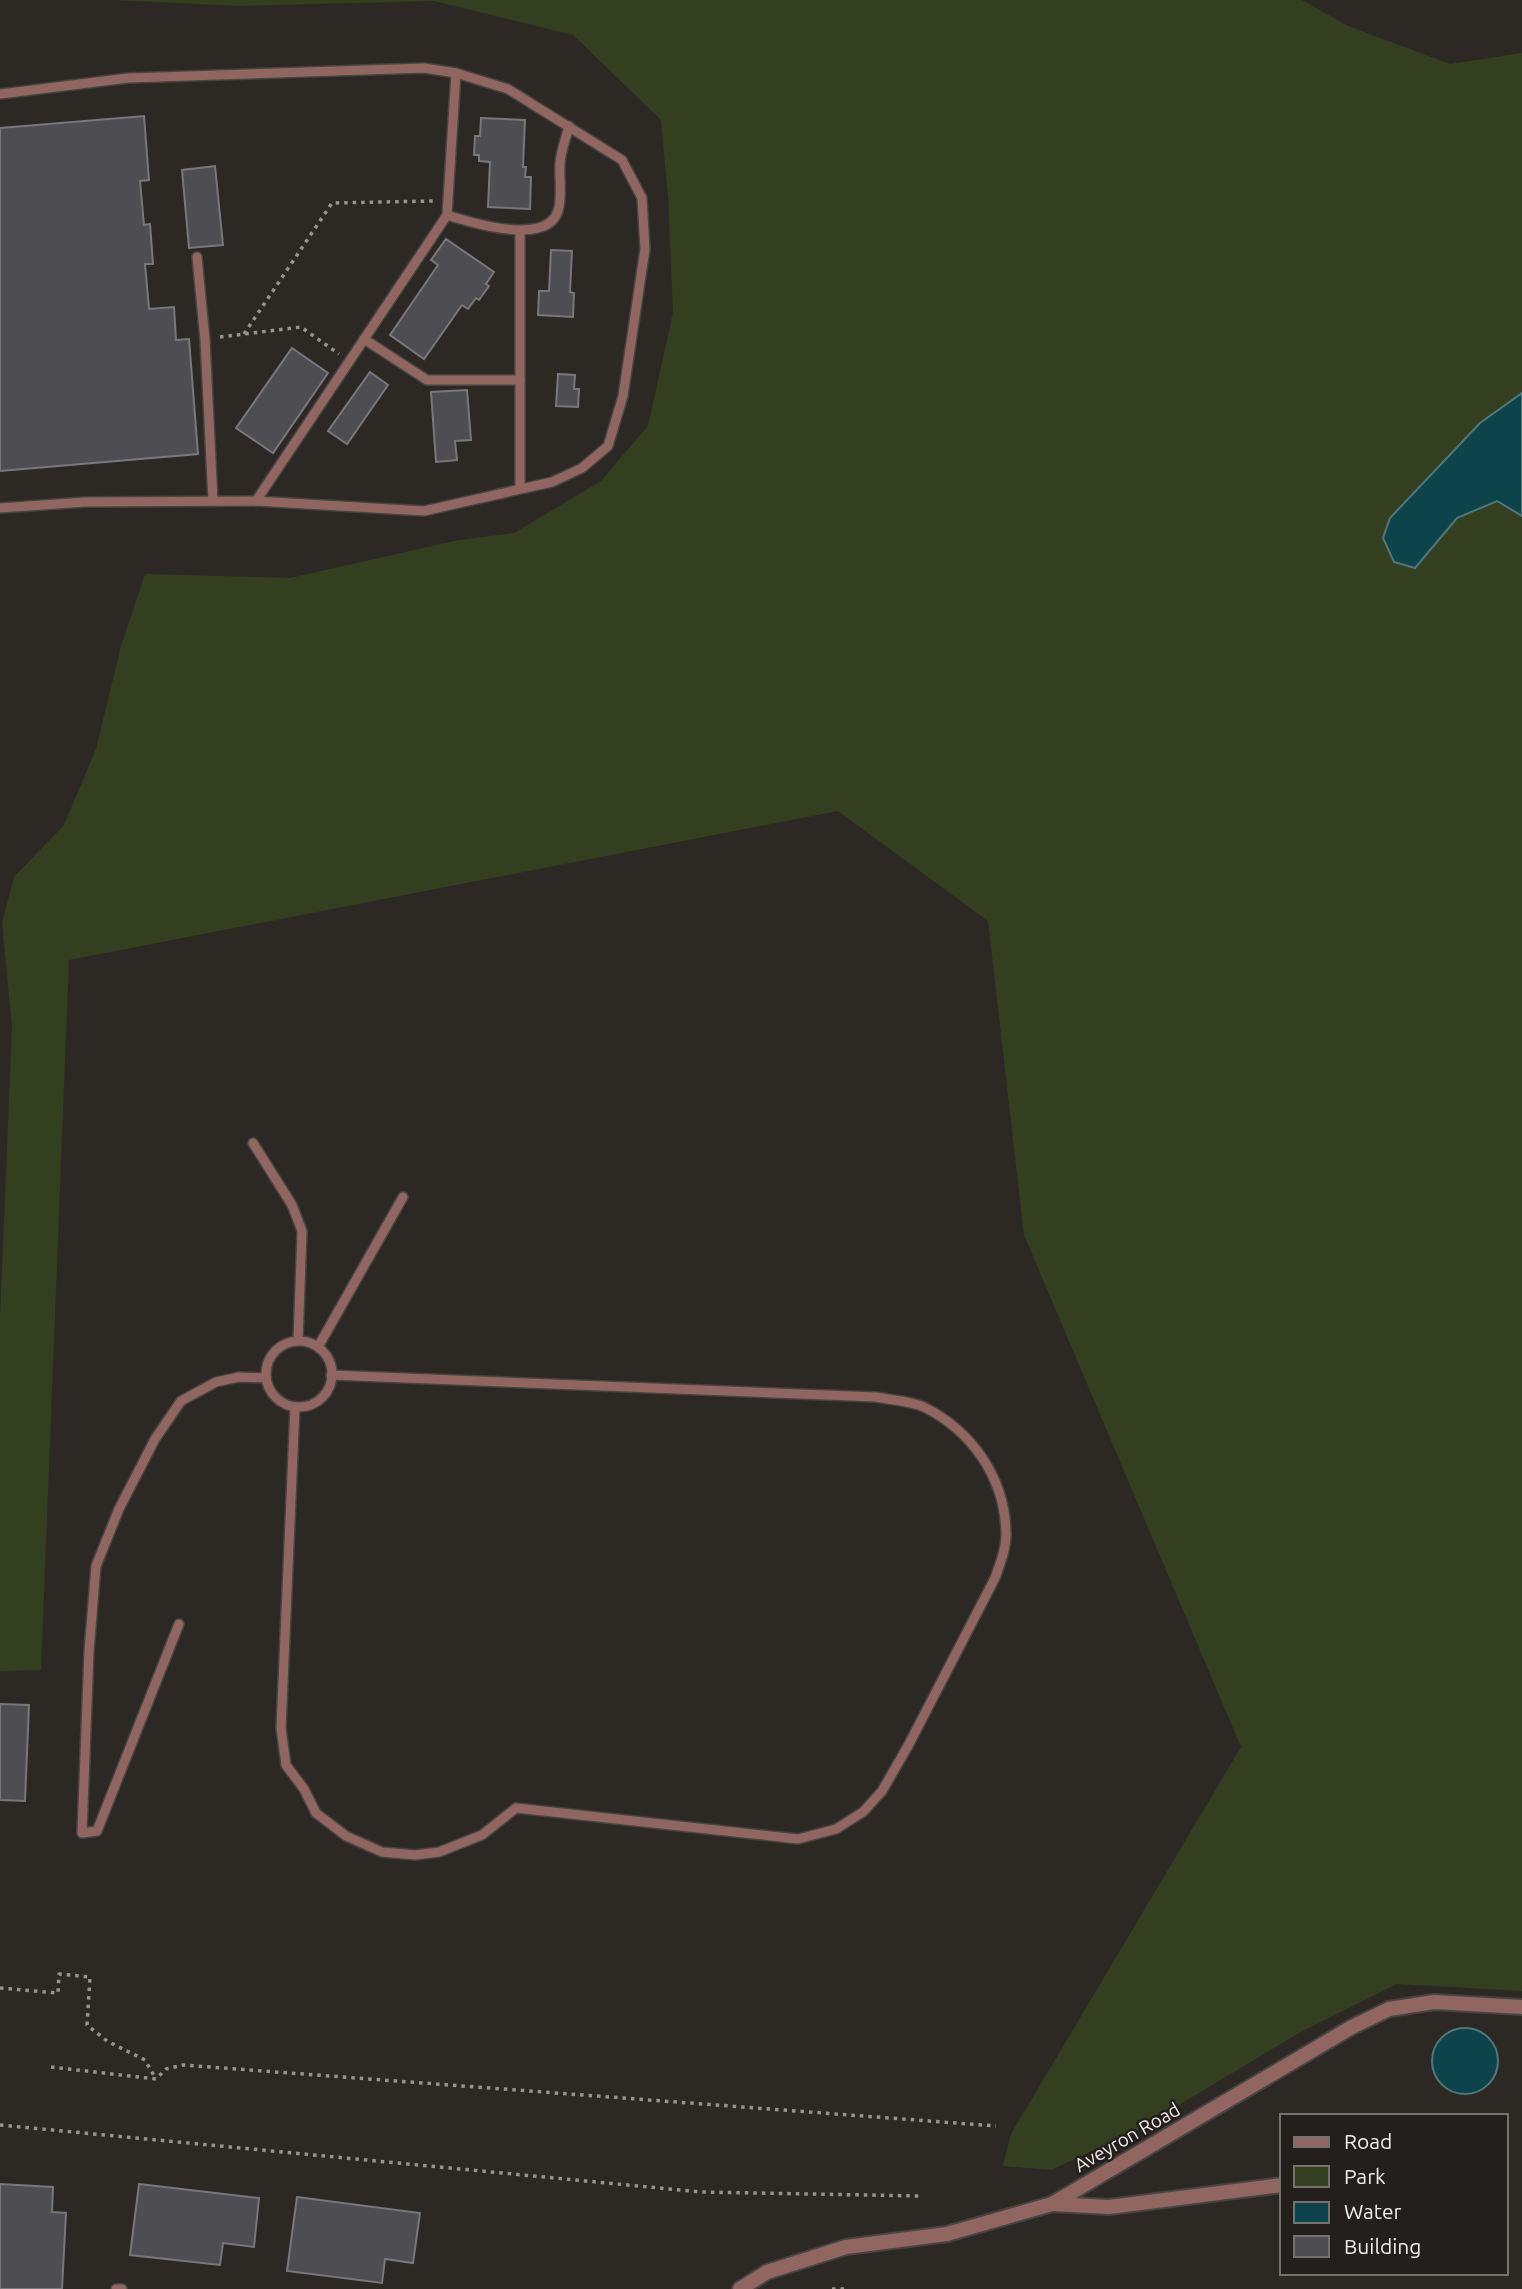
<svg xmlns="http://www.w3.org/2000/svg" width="1522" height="2289" font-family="Ubuntu,sans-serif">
	<rect width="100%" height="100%" fill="#2c2925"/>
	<path fill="#343f20" d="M114,0H1302L1348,26L1450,64L1522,53V393L1480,423L1390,518L1415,568L1457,518L1498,501L1522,516V1991L1397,1984L1299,2033L1137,2130L1051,2170L1003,2166L1011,2134L1241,1747L1024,1235L988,921L838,811L69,960L41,1670L0,1671V1317L12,1027L2,923L14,877L64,825L96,749L121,646L145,574L290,578L459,540L514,533L601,481L648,426L673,312L668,197L661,120L573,35L434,1L239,6Z"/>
	<g fill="#0d444b" stroke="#51777b" stroke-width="2">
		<path d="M1522,393V516L1497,501L1457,518L1415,568L1394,562L1383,538L1390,518L1480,423Z"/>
		<circle cx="1465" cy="2061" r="33"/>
	</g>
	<g fill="#4e4e52" stroke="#77777c" stroke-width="2">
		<path d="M144,116L149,180L140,181L144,225L150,224L153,264H145L149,309L174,307L176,340L189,339L198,454L0,471V128Z"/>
		<path d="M481,118L525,120L523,167H526L525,177H531L530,209L488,207L490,162L479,161V155H474L475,136H480Z"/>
		<path d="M215,166L223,245L189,248L182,170Z"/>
		<path d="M446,239L494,272L486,284L489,286L479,300L476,298L468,309L462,305L424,359L390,335L438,265L431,260Z"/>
		<path d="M551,250L572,251L570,292L574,293L573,317L538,315L539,291H549Z"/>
		<path d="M292,348L328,373L273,453L236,428Z"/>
		<path d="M370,372L388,385L347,444L328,431Z"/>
		<path d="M558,374L575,375L574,389H579L578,407L556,406Z"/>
		<path d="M467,390L471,440L455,441L457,460L436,462L431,392Z"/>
		<path d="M0,1704L29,1705L25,1801L0,1800Z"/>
		<path d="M0,2184L53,2187L52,2212L66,2213L62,2289H0Z"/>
		<path d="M139,2184L259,2198L254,2247L223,2243L220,2265L130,2255Z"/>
		<path d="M297,2197L420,2213L413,2263L385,2259L382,2283L287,2271Z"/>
	</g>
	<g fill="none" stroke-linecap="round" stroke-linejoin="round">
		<defs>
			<g id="lane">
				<path d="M0,94L128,78L424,68L456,73L508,89L622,160L642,198L645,249L623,396L608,446L582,468L552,482L424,511L256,501L85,502L0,508"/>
				<path d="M447,215C472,223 552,248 559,207C562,193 559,177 560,163C561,151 566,138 569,126"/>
				<path d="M197,257L205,340L213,501"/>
				<path d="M364,339L427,380H520"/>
				<path d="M520,488V231"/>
				<path d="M256,501L447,215L456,73"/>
				<path d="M253,1143L292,1205L302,1231L298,1341"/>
				<circle cx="299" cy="1374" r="33"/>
				<path d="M318,1347L403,1197"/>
				<path d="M295,1407L281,1728L286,1765L304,1789L316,1813L346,1836L382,1852L415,1855L439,1852L482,1835L516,1808L798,1839L836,1829L863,1812L882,1791L908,1746L995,1578C1000,1564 1007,1547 1006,1531C1004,1477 972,1431 924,1407C911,1401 891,1400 876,1397L331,1375"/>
				<path d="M179,1624L97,1831L82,1833L89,1651L96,1566L119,1509L155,1439L181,1401L216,1382L239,1377L266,1378"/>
				<path d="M116,2289H122"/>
			</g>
			<g id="street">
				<path d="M1053,2204L1109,2207L1282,2185"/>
				<path d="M740,2289L767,2272L846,2247L947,2234L1052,2204L1352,2027L1389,2009L1434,2002L1522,2007"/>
			</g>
		</defs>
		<use href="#lane" stroke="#474441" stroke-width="12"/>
		<use href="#street" stroke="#474441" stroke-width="18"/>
		<g stroke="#969390" stroke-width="3.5" stroke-dasharray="3.5 5" stroke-linecap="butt">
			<path d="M244,334L332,203L434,201"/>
			<path d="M220,337L301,327L339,354"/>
			<path d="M0,1988L58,1993L59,1974L90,1977L87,2025L107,2041L145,2060L156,2079"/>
			<path d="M51,2067L156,2079L166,2069L183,2065L996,2126"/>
			<path d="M0,2125L701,2192L921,2196"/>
			<path d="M832,2289H845"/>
		</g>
		<use href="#lane" stroke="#926660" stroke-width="9"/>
		<use href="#street" stroke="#926660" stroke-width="14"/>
	</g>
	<g text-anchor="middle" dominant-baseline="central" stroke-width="5" stroke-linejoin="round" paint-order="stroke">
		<g font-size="19" fill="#f0edeb" stroke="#231f1c">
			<text transform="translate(1127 2137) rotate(-30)">Aveyron Road</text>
		</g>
	</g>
	<rect x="1280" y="2114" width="228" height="161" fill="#231f1c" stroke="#75716f" stroke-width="2"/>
	<rect x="1294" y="2137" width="35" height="10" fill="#926660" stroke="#75716f" stroke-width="2"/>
	<text x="1344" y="2149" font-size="21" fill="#f0edeb">Road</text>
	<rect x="1294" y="2166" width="35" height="21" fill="#343f20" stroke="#75716f" stroke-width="2"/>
	<text x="1344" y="2184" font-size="21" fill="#f0edeb">Park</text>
	<rect x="1294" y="2202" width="35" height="21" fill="#0d444b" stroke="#75716f" stroke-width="2"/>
	<text x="1344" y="2219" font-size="21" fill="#f0edeb">Water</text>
	<rect x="1294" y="2236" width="35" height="21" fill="#4e4e52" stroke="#75716f" stroke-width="2"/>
	<text x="1344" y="2254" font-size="21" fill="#f0edeb">Building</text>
</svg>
